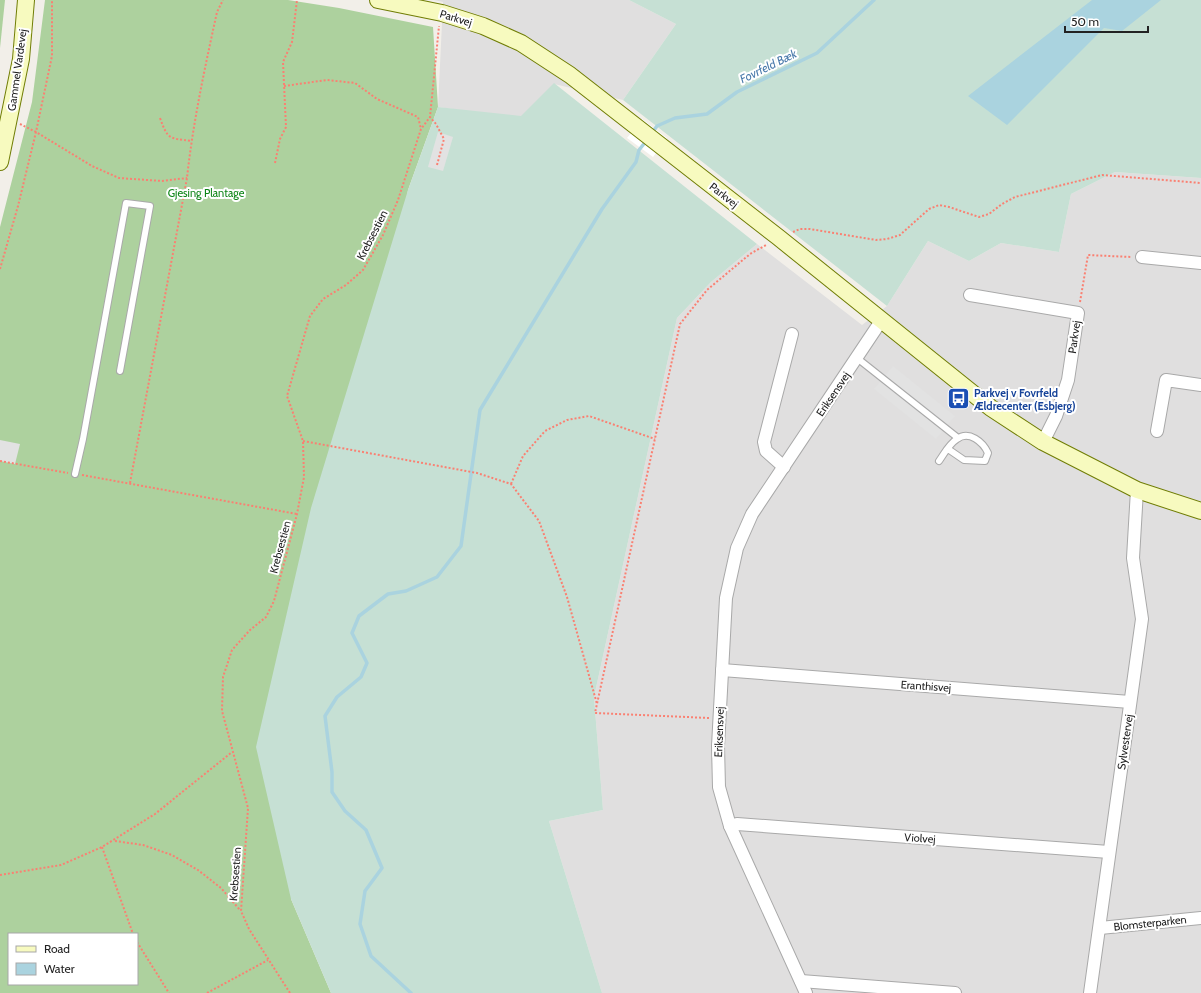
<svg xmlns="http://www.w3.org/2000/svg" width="1201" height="993" font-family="Cabin,sans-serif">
	<rect width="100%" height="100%" fill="#f2efe9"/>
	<g fill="#e0dfdf">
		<path d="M434,0H629L676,24L623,100L554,84L520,118L438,107L443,2Z"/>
		<path d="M1115,172L1201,178V993H602L549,821L603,810L594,697L677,318L711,282L757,244L862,325L887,306L928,241L969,261L1001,243L1059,252L1071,194Z"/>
	</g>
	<g fill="#add19e" fill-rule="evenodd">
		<path d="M0,0H5L0,48Z"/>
		<path d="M45,0H288L339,8L433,27L438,107L408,190L291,899L331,993H0V227L32,102ZM9,934H137V984H9Z"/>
	</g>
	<g fill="#c6e0d4">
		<path d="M629,0H1201V178L1115,172L1071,194L1059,252L1001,243L969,261L928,241L887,306L623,100L676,24Z"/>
		<path d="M554,83L757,244L711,282L677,318L594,697L603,810L549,821L602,993H331L291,899L256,747L311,508L408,190L438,107L521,116Z"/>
	</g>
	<g fill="#e2e2e2">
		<path d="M438,132L453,137L443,171L428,167Z"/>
		<path d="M893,366L955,416L936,439L874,389Z"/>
		<path d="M0,440L20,444L15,464L0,461Z"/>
	</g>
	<path fill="#aad3df" d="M1092,0H1161L1122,31L1104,28L1007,125L968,96Z"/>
	<path fill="#fff" d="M642,119L667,138L653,157L627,138Z"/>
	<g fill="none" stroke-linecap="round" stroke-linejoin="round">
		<g stroke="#aad3df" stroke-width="3.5">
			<path d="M652,133L657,126L675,118L707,114L737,92L817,53L874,0"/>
			<path d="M411,993L371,956L360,924L365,891L382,868L366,830L345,811L332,792V772L325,716L337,697L361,677L367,663L352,633L359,616L388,594L406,591L437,577L461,546L480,410L602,209L636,162L639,150L647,140"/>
		</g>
		<defs>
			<g id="lane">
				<path d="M857,358L958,438"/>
				<path d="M939,461C944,454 949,444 957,439C969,430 983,442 988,453L985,461L964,460L948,449"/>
				<path d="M75,474L83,439L126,203L150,206L120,371"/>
			</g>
			<g id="street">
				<path d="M1142,257L1201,263"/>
				<path d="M970,295L1078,313L1068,380L1056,416L1043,442"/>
				<path d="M1157,431L1166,380L1201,385"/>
				<path d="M784,467L766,451L764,442L792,334"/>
				<path d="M722,670L1130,702"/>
				<path d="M730,826L737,824L1109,852"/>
				<path d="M1100,928L1201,918"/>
				<path d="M801,981L955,993"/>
				<path d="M806,993L730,826L719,787L718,746L726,598L737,548L752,514L881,321"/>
				<path d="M1090,993L1142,619L1133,558L1137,490"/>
			</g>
			<g id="secondary">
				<path d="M378,0L442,13L483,26L521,43L570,75L778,237L991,408L1043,442L1137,490L1201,511"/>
				<path d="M0,162L21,59L26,0"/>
			</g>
		</defs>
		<use href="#lane" stroke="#a9a9a9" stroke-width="8"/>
		<use href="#street" stroke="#a9a9a9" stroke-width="14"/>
		<use href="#secondary" stroke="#707d05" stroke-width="18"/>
		<g stroke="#fa8072" stroke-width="2" stroke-dasharray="2 2" stroke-linecap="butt">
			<path d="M284,86L327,80L355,83L377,99L418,117L421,129"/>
			<path d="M160,118C168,140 169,138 191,141"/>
			<path d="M20,124L36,132L92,166L119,178L162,181L187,178"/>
			<path d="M275,163L280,139L286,127L283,62L292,42L297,0"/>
			<path d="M437,165L444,139L436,124L430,117L439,26"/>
			<path d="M793,232L800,229H810L876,240L887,239L900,235L929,209L939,205L949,207L979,217L989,214L1002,204L1015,197L1102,175L1201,183"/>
			<path d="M0,269L18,206L36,132L52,56V0"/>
			<path d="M1080,302L1088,255L1131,257"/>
			<path d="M303,441L477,473L511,484L539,521L567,597L597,704"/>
			<path d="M0,461L68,473"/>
			<path d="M82,475L297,514"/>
			<path d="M130,483L187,178C193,122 205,67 217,12L223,0"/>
			<path d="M511,484L523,456L545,431L567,420L589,416L655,439"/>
			<path d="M709,718L595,713L680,324L707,290L750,254L766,245"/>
			<path d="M115,841L143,845L172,855L198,870L221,888L240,910"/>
			<path d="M102,847L133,934"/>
			<path d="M0,875L61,865L102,847L155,814L232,752"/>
			<path d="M137,942L169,993"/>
			<path d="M207,993L268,960"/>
			<path d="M290,993L249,929L241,911L248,808L222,711L223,677L232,650L250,630L266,617L274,601L297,514L304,477L303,441L287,396L310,316L323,299L346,285L363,270L383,235L398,200L421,129L430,117"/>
		</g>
		<use href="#lane" stroke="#fff" stroke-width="6"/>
		<use href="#street" stroke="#fff" stroke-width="12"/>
		<use href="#secondary" stroke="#f7fabf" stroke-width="16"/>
	</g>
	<defs>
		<symbol id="bus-square" viewBox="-11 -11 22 22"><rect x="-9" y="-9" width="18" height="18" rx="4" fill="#1a4fb4" stroke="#fff"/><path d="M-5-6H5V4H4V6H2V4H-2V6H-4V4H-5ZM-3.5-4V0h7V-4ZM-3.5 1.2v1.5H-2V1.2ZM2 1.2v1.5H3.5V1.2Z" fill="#fff"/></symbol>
	</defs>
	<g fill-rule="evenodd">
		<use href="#bus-square" x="946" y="386" width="25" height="25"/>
	</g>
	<g text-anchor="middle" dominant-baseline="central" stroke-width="4" stroke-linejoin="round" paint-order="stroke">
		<g font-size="11" fill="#222" stroke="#fff">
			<text transform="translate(456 18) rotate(17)">Parkvej</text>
			<text transform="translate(17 70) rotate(-82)">Gammel Vardevej</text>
			<text transform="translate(724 195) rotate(38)">Parkvej</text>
			<text transform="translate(372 235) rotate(-63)">Krebsestien</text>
			<text transform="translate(1074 337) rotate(-82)">Parkvej</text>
			<text transform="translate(833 394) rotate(-56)">Eriksensvej</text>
			<text transform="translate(280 547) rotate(-75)">Krebsestien</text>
			<text transform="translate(926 686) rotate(4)">Eranthisvej</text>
			<text transform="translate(719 732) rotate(-88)">Eriksensvej</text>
			<text transform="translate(1125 742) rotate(-82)">Sylvestervej</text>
			<text transform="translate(920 838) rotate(4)">Violvej</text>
			<text transform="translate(235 874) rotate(-86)">Krebsestien</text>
			<text transform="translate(1150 923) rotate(-6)">Blomsterparken</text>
		</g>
		<g font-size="11" fill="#0c8416" stroke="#fff">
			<text x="206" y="193">Gjesing Plantage</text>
		</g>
		<g font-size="11" font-weight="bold" fill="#164399" stroke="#fff" text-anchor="start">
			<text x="974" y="393">Parkvej v Fovrfeld<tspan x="974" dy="13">Ældrecenter (Esbjerg)</tspan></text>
		</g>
		<g font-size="12" font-style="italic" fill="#4a7aab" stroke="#fff">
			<text transform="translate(768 66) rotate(-26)">Fovrfeld Bæk</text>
		</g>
	</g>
	<rect x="8" y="933" width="130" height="52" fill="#ffffff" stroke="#a7a7a7"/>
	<rect x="16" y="946" width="20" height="6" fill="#f7fabf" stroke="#a7a7a7"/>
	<text x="44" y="953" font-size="12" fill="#222222">Road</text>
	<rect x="16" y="963" width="20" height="12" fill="#aad3df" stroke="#a7a7a7"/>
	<text x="44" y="973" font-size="12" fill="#222222">Water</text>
	<path d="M1065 26v6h83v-6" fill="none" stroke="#222222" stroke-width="2"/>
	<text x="1071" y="26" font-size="12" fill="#222222" stroke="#ffffff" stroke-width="3" paint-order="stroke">50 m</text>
</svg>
